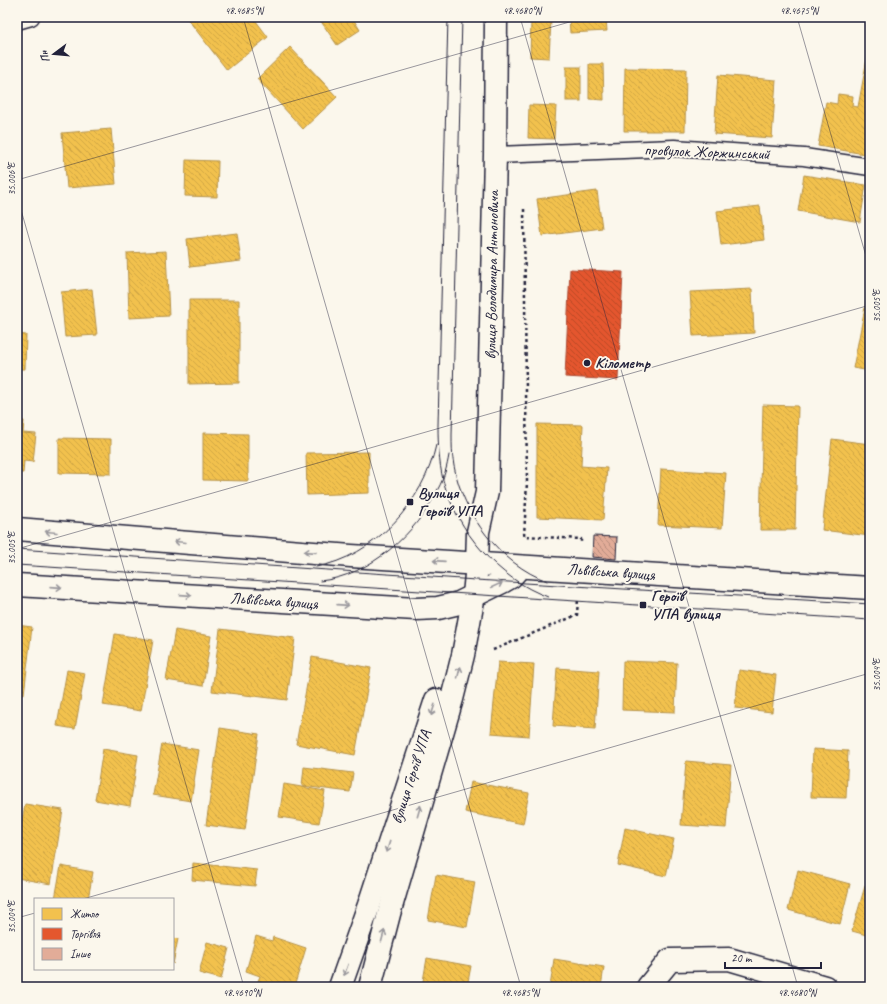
<svg xmlns="http://www.w3.org/2000/svg" width="887" height="1004" font-family="Caveat,sans-serif">
	<defs>
		<pattern id="homes-back-hatch" width="6" height="6" patternUnits="userSpaceOnUse"><rect width="6" height="6" fill="#f2c14e"/><path d="M-1 5l2 2M0 0l6 6M5-1l2 2" fill="none" stroke="#cfa645"/></pattern>
		<pattern id="shops-back-hatch" width="6" height="6" patternUnits="userSpaceOnUse"><rect width="6" height="6" fill="#e4572e"/><path d="M-1 5l2 2M0 0l6 6M5-1l2 2" fill="none" stroke="#b84828"/></pattern>
		<pattern id="building-back-hatch" width="6" height="6" patternUnits="userSpaceOnUse"><rect width="6" height="6" fill="#e2ac98"/><path d="M-1 5l2 2M0 0l6 6M5-1l2 2" fill="none" stroke="#b78c7d"/></pattern>
	</defs>
	<rect width="100%" height="100%" fill="#fbf7ec"/>
	<filter id="ink" filterUnits="userSpaceOnUse"><feTurbulence type="fractalNoise" baseFrequency=".025" numOctaves="2"/><feDisplacementMap in="SourceGraphic" scale="8" xChannelSelector="R" yChannelSelector="G"/><feConvolveMatrix kernelMatrix="1 2 1 2 8 2 1 2 1" color-interpolation-filters="sRGB"/></filter>
	<g filter="url(#ink)">
		<g fill="url(#homes-back-hatch)" stroke="#b49148">
			<path d="M186,17H253L268,37L227,70Z"/>
			<path d="M318,17H352L360,30L337,45Z"/>
			<path d="M569,17H606L607,31L570,33Z"/>
			<path d="M531,20H551L549,58L530,57Z"/>
			<path d="M290,47L337,97L303,129L257,79Z"/>
			<path d="M868,53H870V155L818,146L826,102L837,104L838,94L853,96L852,106L858,107Z"/>
			<path d="M589,64H603L604,100L589,99Z"/>
			<rect x="566" y="67" width="15" height="34"/>
			<path d="M625,68L686,69L685,131H624Z"/>
			<path d="M718,75L776,80L772,138L714,134Z"/>
			<path d="M529,105L556,106L554,139L528,138Z"/>
			<path d="M111,129L116,184L67,188L62,133Z"/>
			<path d="M186,160L218,161L217,197L185,196Z"/>
			<path d="M804,175L866,185L860,222L798,211Z"/>
			<path d="M597,191L602,228L542,236L537,199Z"/>
			<path d="M760,206L764,240L721,245L717,211Z"/>
			<path d="M237,233L241,261L190,267L187,239Z"/>
			<path d="M166,251L169,316L129,318L127,253Z"/>
			<path d="M870,282V371L853,368Z"/>
			<path d="M92,289L97,335L65,337L61,292Z"/>
			<path d="M752,289L754,333L693,336L690,292Z"/>
			<path d="M189,300H239V383L189,384Z"/>
			<path d="M17,334L26,335L25,369H17Z"/>
			<path d="M763,405L798,406L795,530H760Z"/>
			<path d="M17,420L24,421L23,433L36,434L33,462L24,461L23,473H17Z"/>
			<path d="M537,424L583,425L581,466L607,468L603,520L537,517Z"/>
			<path d="M203,433L248,434V481L203,480Z"/>
			<path d="M59,438L111,439V474L59,473Z"/>
			<path d="M832,439L870,444V536L822,530Z"/>
			<path d="M369,452V493L307,495L306,453Z"/>
			<path d="M661,469L726,473L722,528L658,525Z"/>
			<path d="M17,625L32,627L24,694L17,693Z"/>
			<path d="M220,629L295,638L287,700L212,691Z"/>
			<path d="M175,630L211,636L203,686L166,680Z"/>
			<path d="M115,634L153,640L141,711L103,705Z"/>
			<path d="M312,657L371,668L355,755L296,744Z"/>
			<path d="M623,661L677,663L675,712L622,710Z"/>
			<path d="M498,662L534,664L529,736L491,733Z"/>
			<path d="M557,668L599,671L595,729L553,726Z"/>
			<path d="M67,670L85,673L75,729L57,726Z"/>
			<path d="M739,670L776,675L772,712L735,708Z"/>
			<path d="M220,728L259,734L245,830L206,825Z"/>
			<path d="M162,744L199,750L191,801L153,795Z"/>
			<path d="M103,749L138,755L130,806L95,800Z"/>
			<path d="M813,749L848,751L846,798L811,797Z"/>
			<path d="M686,761L731,765L726,828L681,825Z"/>
			<path d="M304,767L353,773L350,792L302,786Z"/>
			<path d="M471,782L529,793L523,824L465,812Z"/>
			<path d="M284,784L325,791L319,823L279,817Z"/>
			<path d="M25,804L63,810L51,884L17,878V848Z"/>
			<path d="M625,828L674,839L666,876L618,865Z"/>
			<path d="M193,863L257,870L255,886L192,880Z"/>
			<path d="M61,866L93,872L88,899H55Z"/>
			<path d="M798,870L850,884L840,924L788,910Z"/>
			<path d="M436,875L475,882L467,927L428,920Z"/>
			<path d="M865,886L870,887V936L852,931Z"/>
			<path d="M256,936L272,941L273,937L306,948L294,987H277L258,981L260,976L246,971Z"/>
			<path d="M173,938L178,939L173,964Z"/>
			<path d="M207,942L229,948L221,979L199,973Z"/>
			<path d="M427,958L471,966L467,987H422Z"/>
			<path d="M554,959L604,967L601,987H550Z"/>
			<path d="M680,982L703,987H679Z"/>
		</g>
		<path fill="url(#shops-back-hatch)" stroke="#aa4732" d="M570,269L623,272L618,380L565,377Z"/>
		<path fill="url(#building-back-hatch)" stroke="#22223b" d="M593,536L617,537L616,559L592,557Z"/>
		<g fill="none" stroke-linecap="round" stroke-linejoin="round">
			<defs>
				<g id="lane">
					<path d="M17,21L31,17"/>
					<path d="M495,155L674,148L804,157L870,167"/>
				</g>
				<g id="street">
					<path d="M17,529L351,556L870,588"/>
					<path d="M17,585L416,609L438,608L459,603L504,581L511,577L520,567"/>
					<path d="M648,987L670,960L729,959L825,987"/>
				</g>
				<g id="secondary">
					<path d="M340,987L369,905L436,700"/>
					<path d="M370,987L389,914L452,699L463,655L474,595L477,564L478,532L487,492L495,155L496,17"/>
				</g>
			</defs>
			<use href="#lane" stroke="#22223b" stroke-width="19"/>
			<use href="#street" stroke="#22223b" stroke-width="25"/>
			<use href="#secondary" stroke="#22223b" stroke-width="25"/>
			<g stroke="#22223b" stroke-width="2.5" stroke-dasharray="3 3" stroke-linecap="butt">
				<path d="M524,209L527,482L524,536L581,539V543"/>
				<path d="M493,650L577,615L578,598"/>
			</g>
			<use href="#lane" stroke="#fbf7ec" stroke-width="16"/>
			<use href="#street" stroke="#fbf7ec" stroke-width="22"/>
			<use href="#secondary" stroke="#fbf7ec" stroke-width="22"/>
			<g stroke="#22223b" stroke-width="1">
				<path d="M448,17L438,425C438,444 439,462 443,480C457,531 498,579 548,597"/>
				<path d="M462,17L452,435C452,445 452,456 454,466C463,514 500,564 547,581"/>
				<path d="M17,549L476,580L870,604"/>
				<path d="M17,565L870,620"/>
				<path d="M316,567C374,557 424,502 436,445"/>
				<path d="M320,581C370,576 417,533 438,489C444,478 447,467 449,455"/>
			</g>
		</g>
		<defs><path id="oneway-shaft" d="M-6 0H5M1.5-3L5.5 0L1.5 3" fill="none" stroke-width="1.6" stroke-linecap="round" stroke-linejoin="round"/></defs>
		<g stroke="#99979c">
			<use href="#oneway-shaft" transform="translate(51 532) rotate(-175)"/>
			<use href="#oneway-shaft" transform="translate(180 542) rotate(-175)"/>
			<use href="#oneway-shaft" transform="translate(310 552) rotate(-176)"/>
			<use href="#oneway-shaft" transform="translate(439 561) rotate(-176)"/>
			<use href="#oneway-shaft" transform="translate(497 585) rotate(-25)"/>
			<use href="#oneway-shaft" transform="translate(56 587) rotate(4)"/>
			<use href="#oneway-shaft" transform="translate(186 595) rotate(4)"/>
			<use href="#oneway-shaft" transform="translate(343 605) rotate(4)"/>
			<use href="#oneway-shaft" transform="translate(459 672) rotate(-76)"/>
			<use href="#oneway-shaft" transform="translate(433 710) rotate(108)"/>
			<use href="#oneway-shaft" transform="translate(419 811) rotate(-74)"/>
			<use href="#oneway-shaft" transform="translate(388 847) rotate(108)"/>
			<use href="#oneway-shaft" transform="translate(383 936) rotate(-75)"/>
			<use href="#oneway-shaft" transform="translate(346 970) rotate(110)"/>
		</g>
	</g>
	<path fill="none" stroke="#22223b" stroke-width="1" stroke-opacity="0.45" d="M243,17L521,987M520,17L798,987M797,17L870,270M17,180L587,17M17,196L244,987M17,549L870,305M83,899L870,673M17,918L35,913"/>
	<g fill="#22223b" stroke="#fbf7ec" stroke-width="1.5">
		<circle cx="587" cy="363" r="4"/>
		<rect x="406" y="498" width="8" height="8" rx="2"/>
		<rect x="639" y="601" width="8" height="8" rx="2"/>
	</g>
	<g text-anchor="middle" dominant-baseline="central" stroke-width="4" stroke-linejoin="round" paint-order="stroke">
		<g font-size="16" fill="#22223b" stroke="#fbf7ec">
			<text transform="translate(707 152) rotate(2)">провулок Жоржинський</text>
			<text transform="translate(492 275) rotate(-89)">вулиця Володимира Антоновича</text>
			<text transform="translate(611 572) rotate(4)">Львівська вулиця</text>
			<text transform="translate(274 601) rotate(4)">Львівська вулиця</text>
			<text transform="translate(411 777) rotate(-72)">вулиця Героїв УПА</text>
		</g>
		<g font-size="16" font-weight="bold" fill="#22223b" stroke="#fbf7ec" text-anchor="start">
			<text x="595" y="363">Кілометр</text>
			<text x="418" y="493">Вулиця<tspan x="418" dy="18">Героїв УПА</tspan></text>
			<text x="651" y="596">Героїв<tspan x="651" dy="18">УПА вулиця</tspan></text>
		</g>
	</g>
	<rect width="887" height="1004" fill="none" stroke="#fbf7ec" stroke-width="44"/>
	<rect x="34" y="898" width="140" height="72" fill="#fbf7ec" stroke="#a4a2a5"/>
	<rect x="42" y="908" width="20" height="12" fill="#f2c14e" stroke="#a4a2a5"/>
	<text x="70" y="918" font-size="12" fill="#22223b">Житло</text>
	<rect x="42" y="928" width="20" height="12" fill="#e4572e" stroke="#a4a2a5"/>
	<text x="70" y="938" font-size="12" fill="#22223b">Торгівля</text>
	<rect x="42" y="948" width="20" height="12" fill="#e2ac98" stroke="#a4a2a5"/>
	<text x="70" y="958" font-size="12" fill="#22223b">Інше</text>
	<g transform="translate(54 54) rotate(254)" stroke="#fbf7ec" stroke-width="3" paint-order="stroke">
	<path d="M0-3L7 15L0 10L-7 15Z" fill="#22223b"/>
	<text y="-6" font-size="11" font-weight="bold" text-anchor="middle" fill="#22223b">Пн</text>
	</g>
	<path d="M725 962v6h96v-6" fill="none" stroke="#22223b" stroke-width="2"/>
	<text x="731" y="962" font-size="12" fill="#22223b" stroke="#fbf7ec" stroke-width="3" paint-order="stroke">20 m</text>
	<rect x="22" y="22" width="843" height="960" fill="none" stroke="#22223b" stroke-width="1.5"/>
	<g font-size="10" text-anchor="middle" fill="#22223b">
		<text x="244" y="14">48.4685°N</text>
		<text x="522" y="14">48.4680°N</text>
		<text x="799" y="14">48.4675°N</text>
		<text transform="translate(11 179) rotate(-90)" y="4">35.006°E</text>
		<text transform="translate(876 306) rotate(-90)" y="4">35.005°E</text>
		<text transform="translate(11 548) rotate(-90)" y="4">35.005°E</text>
		<text transform="translate(876 675) rotate(-90)" y="4">35.004°E</text>
		<text transform="translate(11 917) rotate(-90)" y="4">35.004°E</text>
		<text x="242" y="996">48.4690°N</text>
		<text x="520" y="996">48.4685°N</text>
		<text x="797" y="996">48.4680°N</text>
	</g>
</svg>
